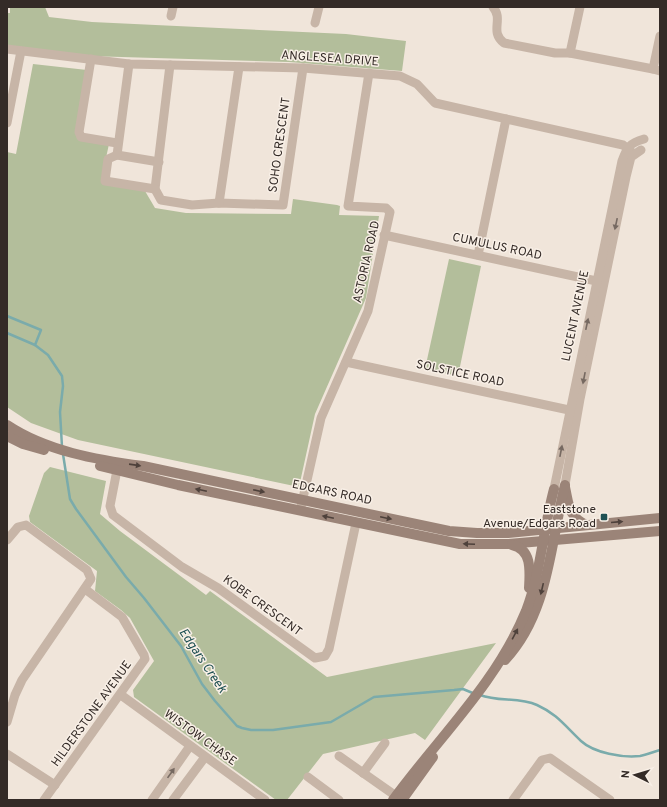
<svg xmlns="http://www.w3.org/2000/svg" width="667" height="807" font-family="Overpass,sans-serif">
	<rect width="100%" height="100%" fill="#f0e5da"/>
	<g fill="#b3be9b">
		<path d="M10,7H45L49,17L92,22L346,34L406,41L402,71L289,62L88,56L7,46V13H10Z"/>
		<path d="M33,64L87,70L77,132L109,144L101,181L145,191L155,208L186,213L291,214L293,199L337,205L340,206L339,215L379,216L366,298L315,414L299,487L78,440L31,423L7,407V152L16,154Z"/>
		<path d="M449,259L481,266L458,376L425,369Z"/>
		<path d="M50,467L106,481L100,514L120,531L206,595L210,591L327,677L496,643L425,740L415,733L323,754L287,800H276L134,697L133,690L154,661L130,618L121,610L95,591L97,571L30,522L29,516L44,473Z"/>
	</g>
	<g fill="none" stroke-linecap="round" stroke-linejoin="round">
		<g stroke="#7aabab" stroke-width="2.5">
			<path d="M7,316L41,330L35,345"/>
			<path d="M7,333L35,345L48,355L62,376L63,386L60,412L62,447"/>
			<path d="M63,454L70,499L76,509L126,577L144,598L181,646L202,684L215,701L237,726L242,728L251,730H273L331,722L374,697L454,690L463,689L475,694"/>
			<path d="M480,695C498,702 519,697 537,705C557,714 565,726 581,741C594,753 623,758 640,756C646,755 653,752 660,750"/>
		</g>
		<g stroke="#c7b5a7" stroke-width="9">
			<path d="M493,7C504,20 489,31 504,43L555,53H570"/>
			<path d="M580,7L570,53L653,69"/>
			<path d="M171,16L173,7"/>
			<path d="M315,23L319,7"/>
			<path d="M660,36L653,69L660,71"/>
			<path d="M7,49L129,64L303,68L400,76L417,84L435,103L623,145L634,154"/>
			<path d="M91,59L79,132L81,137L117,143"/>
			<path d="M129,64L117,155L159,162"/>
			<path d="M170,65L155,189L161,200L192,205L219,203L283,205L303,68"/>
			<path d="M7,123L21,51"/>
			<path d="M117,155L108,159L105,181L155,189"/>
			<path d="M219,203L239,67"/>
			<path d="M384,235L601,282"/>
			<path d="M478,255L506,119"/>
			<path d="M346,362L569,410"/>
			<path d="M117,470L110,506L113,515L182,567L218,588L315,658L325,656L329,649L356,523"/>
			<path d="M565,485L580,399L626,177L631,157L641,150"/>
			<path d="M554,489L622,161C627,147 630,143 644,139"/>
			<path d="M301,507L321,418L368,311L390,212L386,208L348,206L369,73"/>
			<path d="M7,540L18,527L26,525L87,570L91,579L22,680L15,695L7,722"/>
			<path d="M121,695L265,800"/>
			<path d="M7,754L55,785"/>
			<path d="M339,756L396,796"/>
			<path d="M363,773L385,743"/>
			<path d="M308,777L339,800"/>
			<path d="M44,800L145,659L144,655L122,617L85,589"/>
			<path d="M152,800L190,746"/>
			<path d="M173,800L205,757"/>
			<path d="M513,800L542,760L550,758L610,800"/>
		</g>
		<g stroke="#9b8478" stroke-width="10">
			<path d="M7,425C46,451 97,460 143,466L449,531L477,533H508L660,518"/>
			<path d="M7,436L23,444L44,450"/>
			<path d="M100,466L178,485L460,544H508L660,531"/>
			<path d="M565,487C569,505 568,516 586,525"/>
			<path d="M512,545C532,549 530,571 529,588"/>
			<path d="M505,660C549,613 550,545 565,485"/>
			<path d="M393,800C438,738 496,684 526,611C541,572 543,530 554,489"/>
			<path d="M402,800L433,757"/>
		</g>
	</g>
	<defs><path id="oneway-solid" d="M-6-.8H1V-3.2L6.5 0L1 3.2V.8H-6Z"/></defs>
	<g fill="#766961">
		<use href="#oneway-solid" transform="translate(616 224) rotate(102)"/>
		<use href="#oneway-solid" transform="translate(587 324) rotate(-78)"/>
		<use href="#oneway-solid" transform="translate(584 378) rotate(101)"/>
		<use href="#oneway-solid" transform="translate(561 451) rotate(-79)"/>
		<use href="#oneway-solid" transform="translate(171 773) rotate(-55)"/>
	</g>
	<g fill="#4e413b">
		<use href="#oneway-solid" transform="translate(135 465) rotate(8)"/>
		<use href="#oneway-solid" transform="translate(201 490) rotate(-168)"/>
		<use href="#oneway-solid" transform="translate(259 491) rotate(12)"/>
		<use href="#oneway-solid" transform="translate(328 517) rotate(-168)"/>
		<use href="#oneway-solid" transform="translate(386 518) rotate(12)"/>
		<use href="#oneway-solid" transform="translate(617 522) rotate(-5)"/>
		<use href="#oneway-solid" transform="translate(469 544) rotate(-178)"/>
		<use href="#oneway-solid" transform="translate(542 589) rotate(103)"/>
		<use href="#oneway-solid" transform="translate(515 634) rotate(-62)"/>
	</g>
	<rect fill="#1f5153" stroke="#f8efe6" stroke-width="1.5" x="600" y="513" width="8" height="8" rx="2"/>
	<g text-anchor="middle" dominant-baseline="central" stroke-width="3" stroke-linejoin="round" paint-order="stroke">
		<g font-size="12" fill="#342b27" stroke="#f8efe6">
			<text transform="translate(330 59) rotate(4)">ANGLESEA DRIVE</text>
			<text transform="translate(280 145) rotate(-82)">SOHO CRESCENT</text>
			<text transform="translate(497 247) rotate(12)">CUMULUS ROAD</text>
			<text transform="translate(367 262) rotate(-77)">ASTORIA ROAD</text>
			<text transform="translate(576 316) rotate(-78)">LUCENT AVENUE</text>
			<text transform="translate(460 374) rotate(12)">SOLSTICE ROAD</text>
			<text transform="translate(332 493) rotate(12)">EDGARS ROAD</text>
			<text transform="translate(262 606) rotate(36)">KOBE CRESCENT</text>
			<text transform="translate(92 714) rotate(-54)">HILDERSTONE AVENUE</text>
			<text transform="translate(200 738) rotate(36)">WISTOW CHASE</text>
		</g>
		<g font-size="12" fill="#342b27" stroke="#f8efe6" text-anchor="end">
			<text x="596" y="510">Eaststone<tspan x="596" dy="14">Avenue/Edgars Road</tspan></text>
		</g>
		<g font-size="13" font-style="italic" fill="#1f5153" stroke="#f8efe6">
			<text transform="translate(202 661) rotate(56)">Edgars Creek</text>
		</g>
	</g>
	<rect width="667" height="807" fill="none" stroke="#342b27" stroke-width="16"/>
	<g transform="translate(635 775) rotate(275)" stroke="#f8efe6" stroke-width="3" paint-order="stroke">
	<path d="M0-3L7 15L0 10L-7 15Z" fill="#342b27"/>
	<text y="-6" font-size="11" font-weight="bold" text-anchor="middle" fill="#342b27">N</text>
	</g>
</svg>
